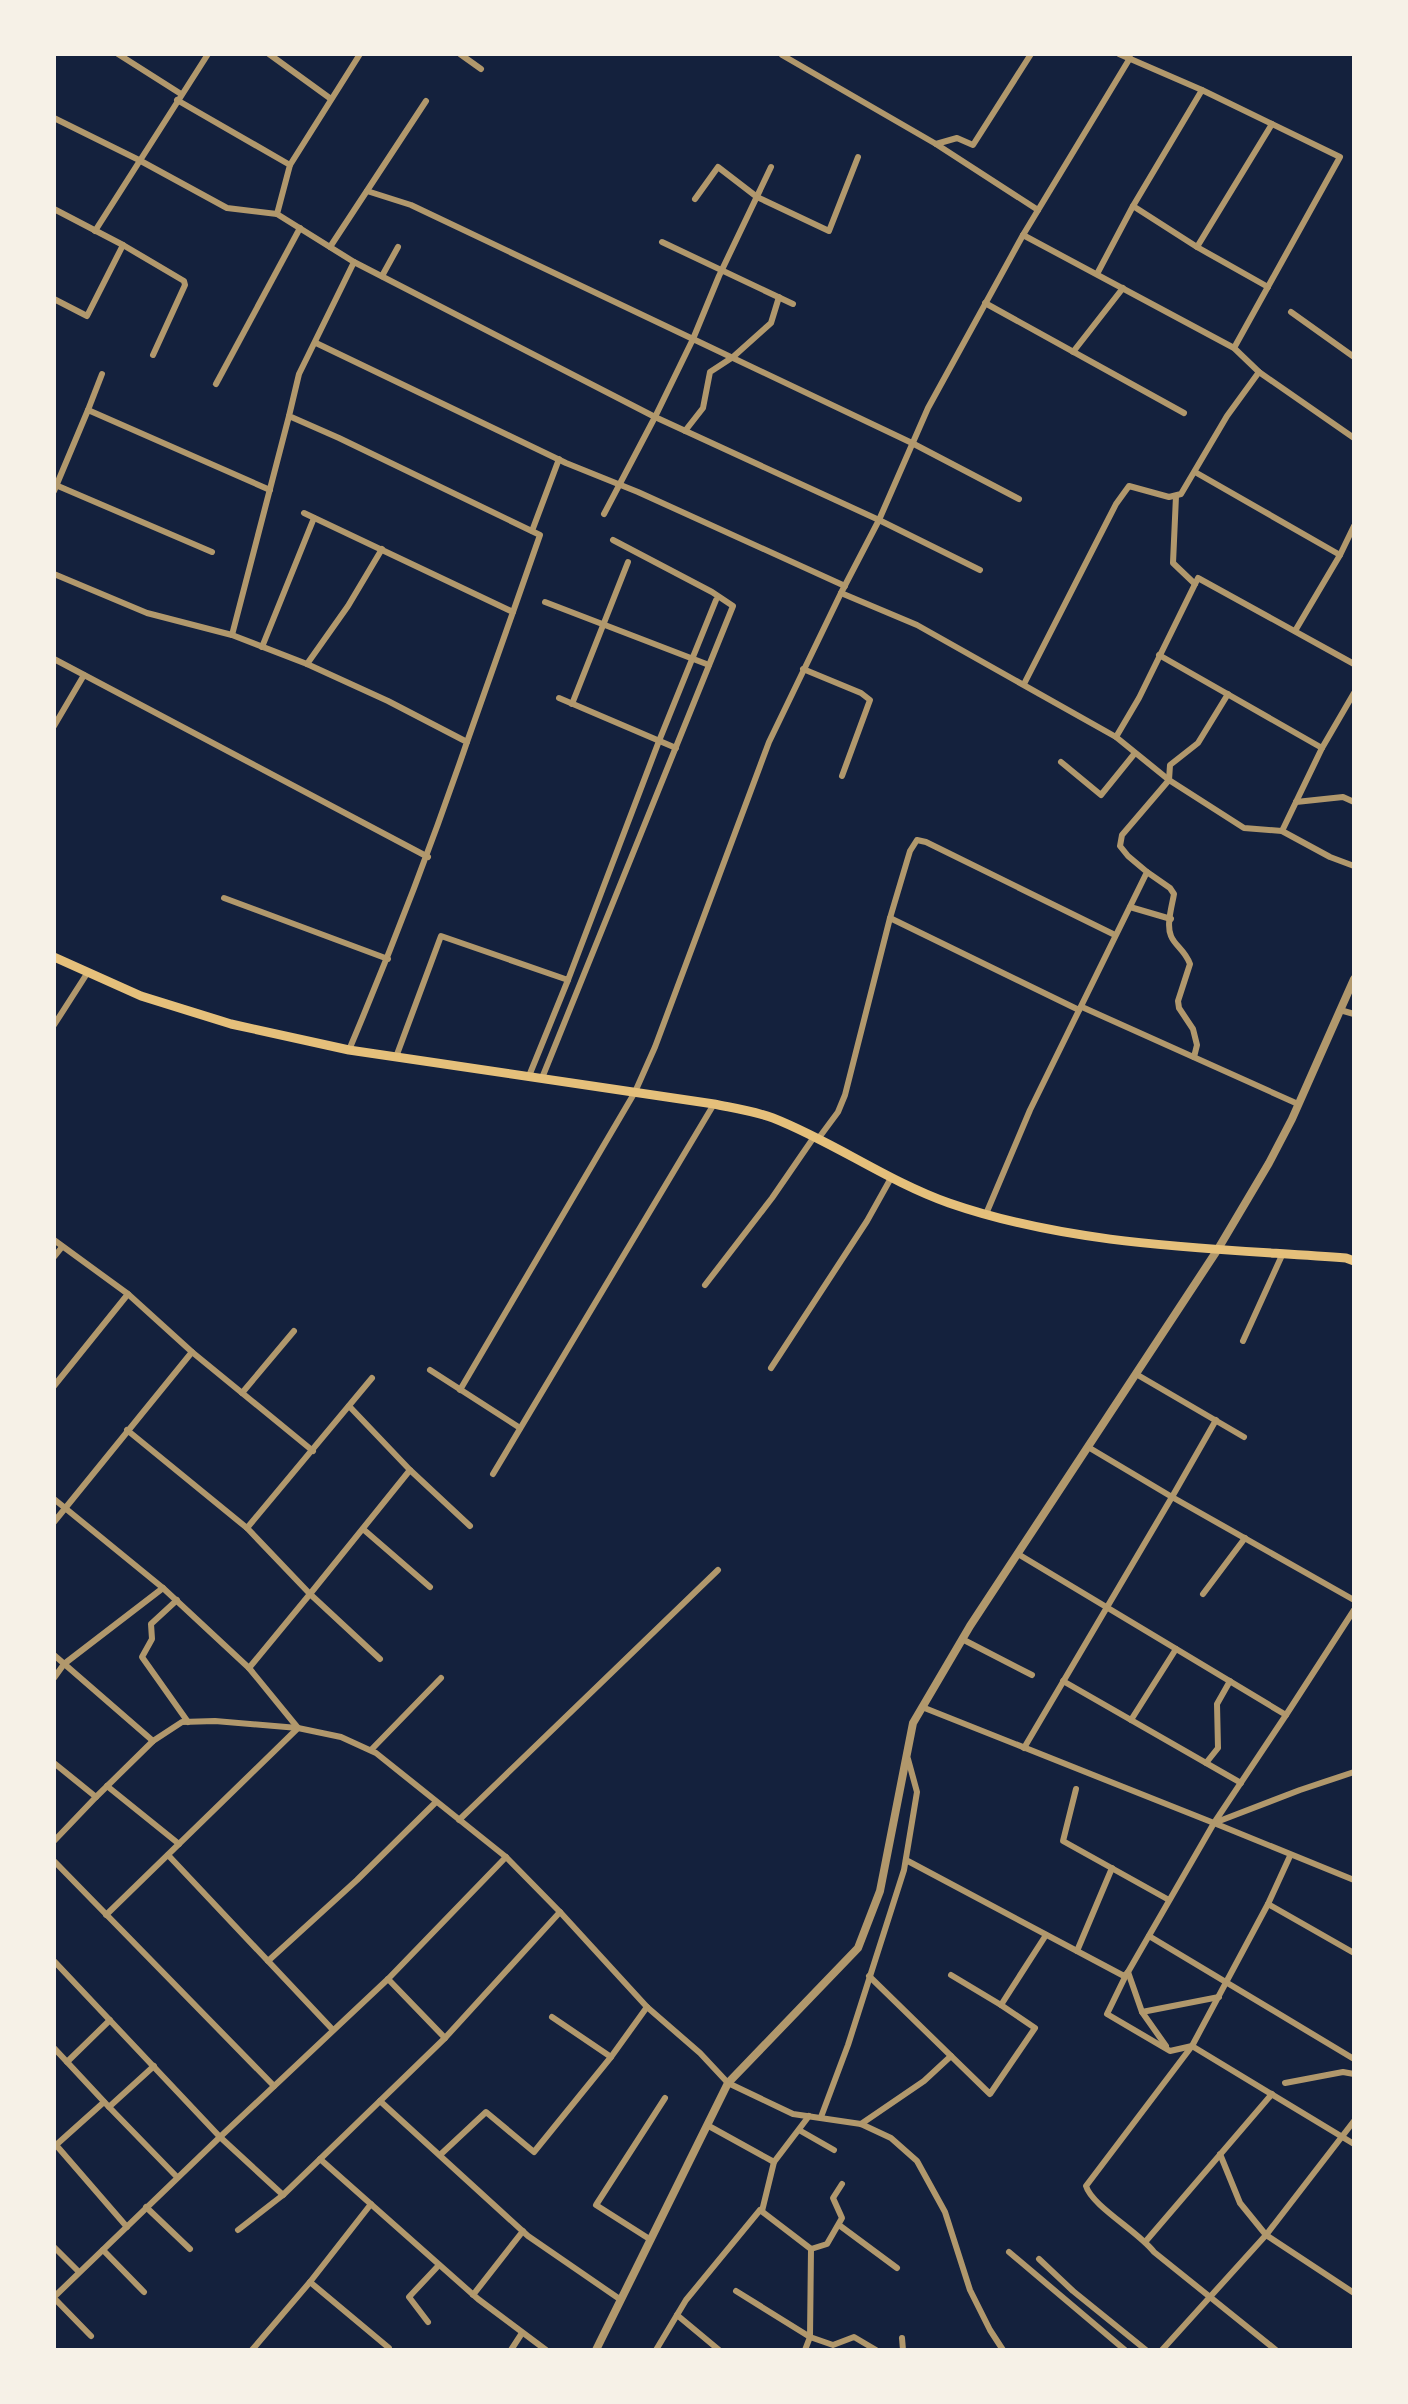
<svg xmlns="http://www.w3.org/2000/svg" width="1408" height="2404" font-family="Overpass,sans-serif">
	<rect width="100%" height="100%" fill="#14213d"/>
	<g fill="none" stroke-linecap="round" stroke-linejoin="round">
		<g stroke="#b1986c" stroke-width="6">
			<path d="M118,54L181,94"/>
			<path d="M269,54L331,99"/>
			<path d="M460,54L481,69"/>
			<path d="M1119,54L1202,90L1340,157L1234,348"/>
			<path d="M782,55L936,144L957,138L973,145L1031,54"/>
			<path d="M177,100L290,165L277,214L354,262"/>
			<path d="M54,118L139,160L227,208L277,214"/>
			<path d="M936,144L1038,210"/>
			<path d="M290,165L360,54"/>
			<path d="M367,191L411,205L693,339L719,276L771,167"/>
			<path d="M695,199L718,167L757,197L829,231L858,157"/>
			<path d="M1133,206L1197,247L1272,124"/>
			<path d="M54,209L123,245L184,281L185,285L153,355"/>
			<path d="M95,231L208,54"/>
			<path d="M1023,235L1234,348L1259,372L1354,438"/>
			<path d="M662,242L793,304"/>
			<path d="M330,247L426,101"/>
			<path d="M1197,247L1268,287"/>
			<path d="M1097,274L1133,206L1202,90"/>
			<path d="M382,276L398,247"/>
			<path d="M54,299L87,316L123,245"/>
			<path d="M985,303L1184,413"/>
			<path d="M1291,312L1354,357"/>
			<path d="M316,343L566,463L638,492L845,586"/>
			<path d="M1073,352L1123,288"/>
			<path d="M216,384L300,228"/>
			<path d="M88,410L102,374"/>
			<path d="M685,431L703,408L710,372L733,357L771,323L779,297"/>
			<path d="M1195,472L1340,555"/>
			<path d="M58,486L212,552"/>
			<path d="M54,491L88,410L270,490"/>
			<path d="M1176,496L1173,563L1195,584"/>
			<path d="M304,513L513,612L467,742"/>
			<path d="M532,531L559,459"/>
			<path d="M980,570L879,520L655,417L693,339L912,443L1019,499"/>
			<path d="M54,574L147,613L232,635L307,664L388,701L467,742C431,847 392,948 349,1050"/>
			<path d="M841,593L917,625L1116,737L1139,698L1198,578L1354,664"/>
			<path d="M545,602L709,665"/>
			<path d="M513,612L540,535L339,438L289,416L299,374L354,262L655,417L604,514"/>
			<path d="M1295,631L1340,555L1354,526"/>
			<path d="M232,635L289,416"/>
			<path d="M262,647L314,518"/>
			<path d="M1159,655L1322,748"/>
			<path d="M54,659L428,857"/>
			<path d="M307,664L348,606L382,549"/>
			<path d="M803,669L861,693L870,700L842,776"/>
			<path d="M1024,684L1116,504L1129,486L1169,497L1181,494L1227,416L1259,372"/>
			<path d="M559,698L676,748"/>
			<path d="M572,704L628,562"/>
			<path d="M54,726L84,675"/>
			<path d="M1116,737L1169,780L1244,828L1282,831L1330,857L1354,866"/>
			<path d="M1061,762L1101,795L1135,753"/>
			<path d="M1296,802L1343,797L1354,802"/>
			<path d="M1282,831L1322,748L1354,693"/>
			<path d="M1147,872L1170,888L1174,894C1172,906 1166,925 1171,936C1175,946 1185,950 1190,964L1178,1001L1179,1008L1193,1029L1197,1045L1194,1057"/>
			<path d="M224,898L388,959"/>
			<path d="M1130,907L1171,919"/>
			<path d="M890,918L1079,1010"/>
			<path d="M1082,1007L1298,1104"/>
			<path d="M1340,1010L1354,1014"/>
			<path d="M54,1025L88,972"/>
			<path d="M396,1057L441,936L568,980L659,741L716,600"/>
			<path d="M529,1076L568,980"/>
			<path d="M542,1078L733,606L712,592L613,540"/>
			<path d="M818,1139L838,1112L845,1095L890,918L910,851L917,840L926,842L1115,935"/>
			<path d="M986,1214L1030,1110L1147,872L1128,856L1120,846L1122,835L1169,780L1170,765L1198,743L1228,694"/>
			<path d="M54,1240L128,1294L192,1352L313,1451"/>
			<path d="M54,1257L62,1247"/>
			<path d="M705,1285L772,1198L814,1137"/>
			<path d="M1243,1341L1283,1253"/>
			<path d="M771,1368L867,1221L891,1178"/>
			<path d="M430,1370L520,1428"/>
			<path d="M1136,1374L1244,1437"/>
			<path d="M54,1386L128,1294"/>
			<path d="M460,1390L635,1092L655,1047L769,742L841,593L879,520L928,408L1023,235L1130,58"/>
			<path d="M242,1393L294,1331"/>
			<path d="M349,1406L410,1470L470,1526"/>
			<path d="M1216,1420L1172,1497L1354,1600"/>
			<path d="M127,1430L247,1528"/>
			<path d="M493,1474L714,1104"/>
			<path d="M54,1499L163,1588L249,1668"/>
			<path d="M54,1522L192,1352"/>
			<path d="M363,1529L430,1587"/>
			<path d="M1018,1554L1286,1715L1214,1823"/>
			<path d="M1203,1594L1245,1538"/>
			<path d="M177,1600L151,1624L152,1639L142,1657L188,1722"/>
			<path d="M962,1639L1032,1675"/>
			<path d="M54,1655L153,1741"/>
			<path d="M380,1659L310,1594L410,1470"/>
			<path d="M54,1678L64,1664L163,1588"/>
			<path d="M1063,1681L1241,1783"/>
			<path d="M1286,1715L1354,1610"/>
			<path d="M1131,1720L1176,1649"/>
			<path d="M1024,1748L1172,1497L1088,1447"/>
			<path d="M371,1750L441,1678"/>
			<path d="M54,1763L96,1797L153,1741L182,1722L215,1721L298,1728L341,1737L376,1753L506,1857"/>
			<path d="M1206,1763L1218,1748L1217,1704L1230,1681"/>
			<path d="M107,1786L179,1844"/>
			<path d="M1076,1789L1063,1841L1169,1900"/>
			<path d="M459,1820L718,1570"/>
			<path d="M1214,1823L1354,1880"/>
			<path d="M1214,1823L1300,1790L1354,1772"/>
			<path d="M54,1841L96,1797"/>
			<path d="M168,1855L333,2030"/>
			<path d="M906,1860L1124,1976L1128,1972L1214,1823L922,1707"/>
			<path d="M54,1861L274,2086"/>
			<path d="M1268,1904L1354,1953"/>
			<path d="M106,1915L298,1728L249,1668L310,1594L247,1528L372,1378"/>
			<path d="M1149,1936L1354,2059"/>
			<path d="M1077,1951L1112,1868"/>
			<path d="M54,1961L220,2137L388,1979L506,1857L560,1912L647,2007L700,2053L728,2083L793,2114L861,2124L891,2138L917,2161L945,2212L970,2290L990,2330L1003,2350"/>
			<path d="M268,1961L357,1880L436,1802"/>
			<path d="M1128,1972L1142,2012L1166,2046"/>
			<path d="M1126,1975L1107,2014L1170,2051L1192,2046L1354,2144"/>
			<path d="M869,1976L990,2094L1035,2028L1001,2005L951,1975"/>
			<path d="M388,1979L445,2038"/>
			<path d="M1001,2005L1046,1935"/>
			<path d="M1142,2012L1219,1997"/>
			<path d="M552,2017L611,2057"/>
			<path d="M54,2048L109,2107L154,2066"/>
			<path d="M67,2062L110,2020"/>
			<path d="M1285,2083L1343,2072L1354,2074"/>
			<path d="M380,2101L528,2236L621,2300"/>
			<path d="M104,2102L56,2145L127,2227"/>
			<path d="M109,2107L177,2177"/>
			<path d="M821,2117L848,2045L904,1870L917,1792L908,1759"/>
			<path d="M861,2124L924,2081L951,2056"/>
			<path d="M707,2125L774,2162"/>
			<path d="M799,2130L834,2150"/>
			<path d="M1220,2154L1240,2203L1266,2235L1354,2293"/>
			<path d="M440,2155L486,2112L534,2152L611,2057L647,2007"/>
			<path d="M320,2159L478,2299L546,2350"/>
			<path d="M371,2204L310,2282L389,2348L388,2350"/>
			<path d="M146,2207L190,2249"/>
			<path d="M762,2211L774,2162L809,2116"/>
			<path d="M839,2225L897,2268"/>
			<path d="M238,2230L283,2195"/>
			<path d="M651,2240L596,2205L665,2098"/>
			<path d="M1146,2241L1272,2094"/>
			<path d="M54,2247L79,2272"/>
			<path d="M811,2249L827,2244L842,2218L833,2198L842,2184"/>
			<path d="M103,2250L144,2292"/>
			<path d="M1009,2252L1125,2350"/>
			<path d="M1039,2259L1073,2291L1146,2350"/>
			<path d="M736,2291L810,2337L833,2345L854,2337L876,2350"/>
			<path d="M473,2295L523,2231"/>
			<path d="M54,2297L220,2137L283,2195L445,2038L560,1912"/>
			<path d="M54,2298L91,2336"/>
			<path d="M677,2315L719,2350"/>
			<path d="M428,2322L409,2297L439,2265"/>
			<path d="M902,2338L903,2350"/>
			<path d="M252,2350L310,2282"/>
			<path d="M511,2350L522,2333"/>
			<path d="M656,2350L686,2300L760,2210L811,2249L810,2337L805,2350"/>
			<path d="M1162,2350L1266,2235L1354,2121"/>
			<path d="M1276,2350L1154,2252C1139,2232 1092,2206 1086,2186L1192,2046L1268,1904L1290,1856"/>
		</g>
		<path stroke="#b1986c" stroke-width="8" d="M596,2350L728,2083L858,1948L880,1891L913,1723L970,1626L1218,1249L1269,1163L1292,1119L1354,979"/>
		<path stroke="#e5c07b" stroke-width="9" d="M54,957L141,996L231,1024L349,1050L714,1104C733,1108 754,1111 773,1118C834,1142 887,1181 949,1203C1076,1247 1213,1248 1346,1258L1354,1261"/>
	</g>
	<rect width="1408" height="2404" fill="none" stroke="#f6f1e7" stroke-width="112"/>
</svg>
